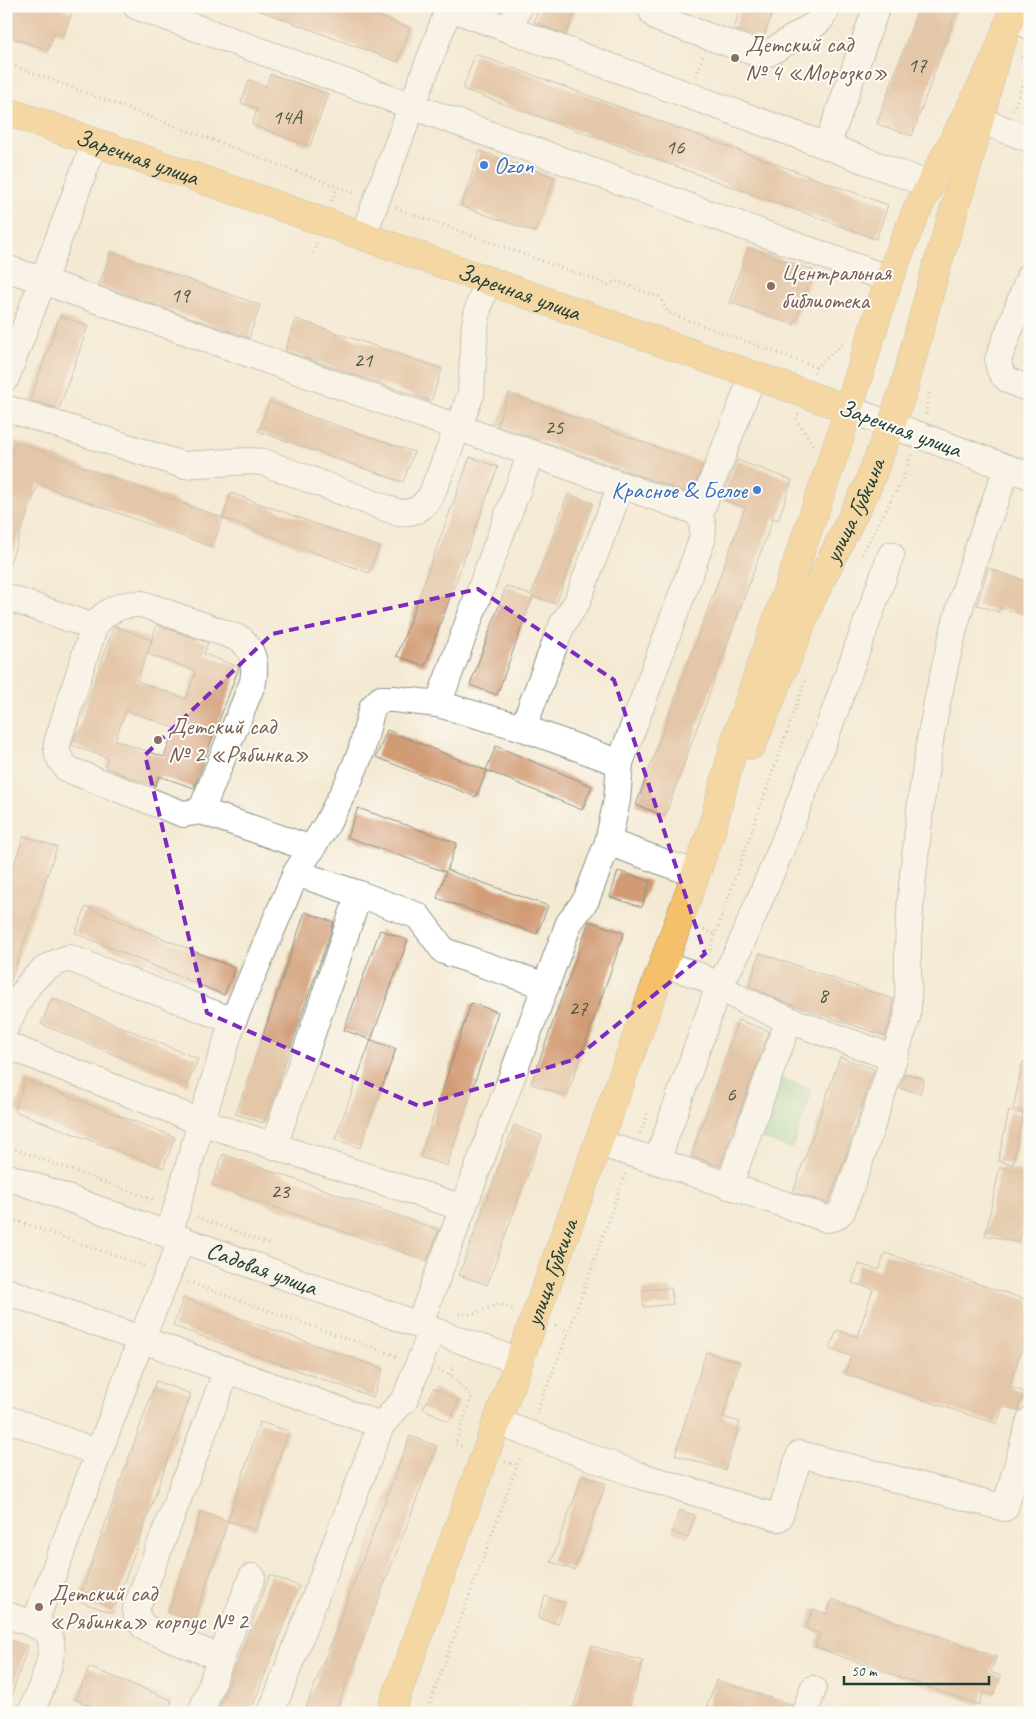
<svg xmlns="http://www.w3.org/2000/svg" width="1036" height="1719" font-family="Caveat,sans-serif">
	<rect width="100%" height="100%" fill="#fdfcf7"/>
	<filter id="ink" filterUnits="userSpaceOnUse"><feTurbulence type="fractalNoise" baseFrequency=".02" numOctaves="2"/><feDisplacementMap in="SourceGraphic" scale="10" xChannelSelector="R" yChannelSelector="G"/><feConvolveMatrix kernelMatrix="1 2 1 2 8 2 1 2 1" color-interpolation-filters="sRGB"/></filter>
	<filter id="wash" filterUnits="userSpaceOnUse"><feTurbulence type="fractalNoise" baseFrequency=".0096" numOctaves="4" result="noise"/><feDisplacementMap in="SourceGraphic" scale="20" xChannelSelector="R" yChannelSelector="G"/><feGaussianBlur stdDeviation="1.12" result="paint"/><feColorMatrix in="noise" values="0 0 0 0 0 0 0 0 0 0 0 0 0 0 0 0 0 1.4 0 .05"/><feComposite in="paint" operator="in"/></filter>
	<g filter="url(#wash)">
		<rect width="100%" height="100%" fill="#f4e9d3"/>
		<path fill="#80d091" stroke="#508662" d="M779,1078L812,1090L792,1149L759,1137Z"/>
		<g id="blocks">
			<g fill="#d19b74" fill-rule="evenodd">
				<path d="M6,6H56L72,12L64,35L55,32L48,50L6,35Z"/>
				<path d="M253,6H352L410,28L398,62L253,8Z"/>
				<path d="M540,6H577L566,35L534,22Z"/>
				<path d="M742,6H775L763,39L734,29Z"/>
				<path d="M919,6H958L912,136L877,124Z"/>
				<path d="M475,54L888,205L876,239L463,89Z"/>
				<path d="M270,74L328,94L310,146L252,125L257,109L241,103L249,80L266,86Z"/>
				<path d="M480,151L554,177L535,232L461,206Z"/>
				<path d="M748,248L813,270L794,325L729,302Z"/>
				<path d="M111,252L260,305L249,338L99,285Z"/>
				<path d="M60,316L88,326L59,409L30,400Z"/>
				<path d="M296,319L442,369L431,401L285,351Z"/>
				<path d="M509,393L703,464L691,494L497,425Z"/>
				<path d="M269,402L414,452L403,482L258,431Z"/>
				<path d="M16,442L223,518L212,547L38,484L8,568H6V469Z"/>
				<path d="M470,457L498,467L425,666L397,656Z"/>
				<path d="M737,460L792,480L778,520L773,518L665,816L636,805L745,508L721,499Z"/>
				<path d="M231,493L379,547L369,573L223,518Z"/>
				<path d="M568,494L593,503L556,604L533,596L497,695L470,685L506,586L531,595Z"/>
				<path d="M988,568L1030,583V617L1000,607L999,612L977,605Z"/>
				<path d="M157,625L208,643L204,654L239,667L194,788L159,776L155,786L126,776L105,767L108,758L72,745L114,626L152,640L137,681L186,699L196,671L147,654ZM126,710L175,728L164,757L115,740Z"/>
				<path d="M387,730L487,771L476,797L376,757Z"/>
				<path d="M496,746L592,786L582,810L486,770Z"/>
				<path d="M358,808L457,843L447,870L548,906L537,934L437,898L446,872L347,837Z"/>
				<path d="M24,836L57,847L9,986H6V887Z"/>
				<path d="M618,871L650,881L642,907L610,897Z"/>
				<path d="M86,907L235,968L224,995L75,933Z"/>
				<path d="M305,912L334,922L264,1123L236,1114Z"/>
				<path d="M589,921L624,933L567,1096L531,1084Z"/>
				<path d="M380,930L408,940L371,1040L344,1030Z"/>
				<path d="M760,953L893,999L892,1015L885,1036L782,1001L749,986Z"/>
				<path d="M52,998L198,1059L187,1085L41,1024Z"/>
				<path d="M471,1003L498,1012L447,1166L420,1157Z"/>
				<path d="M738,1020L769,1031L720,1166L691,1156Z"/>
				<path d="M371,1040L396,1049L360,1148L335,1139Z"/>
				<path d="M840,1057L874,1069L845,1158L828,1203L793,1192Z"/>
				<path d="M1023,1062L1030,1063V1113L1013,1109Z"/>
				<path d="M905,1073L924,1079L920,1094L900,1088Z"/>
				<path d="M26,1080L175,1137L163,1168L14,1111Z"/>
				<path d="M1009,1111L1023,1114L1013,1164L998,1161Z"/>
				<path d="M514,1125L542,1136L487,1285L459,1275Z"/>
				<path d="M223,1154L439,1230L427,1261L212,1185Z"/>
				<path d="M1000,1167L1030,1173V1195L1019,1243L985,1235Z"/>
				<path d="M885,1253L1030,1301V1341L1025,1339L1009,1387L1024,1392L1018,1411L1003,1406L997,1424L845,1374L851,1356L830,1349L837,1330L857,1337L873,1289L852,1283L859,1264L879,1270Z"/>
				<path d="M671,1288L673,1304L644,1307L642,1290Z"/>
				<path d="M183,1298L383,1369L373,1397L173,1326Z"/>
				<path d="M706,1352L740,1362L723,1417L740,1422L725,1470L675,1455Z"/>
				<path d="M156,1381L191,1394L113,1613L78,1601Z"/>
				<path d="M434,1388L459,1401L449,1422L423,1408Z"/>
				<path d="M260,1422L288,1431L256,1530L228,1521Z"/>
				<path d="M410,1436L437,1446L335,1713H304Z"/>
				<path d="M583,1475L606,1484L574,1570L551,1562Z"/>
				<path d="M679,1510L695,1515L688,1538L672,1532Z"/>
				<path d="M201,1512L228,1521L194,1621L168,1613Z"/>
				<path d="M270,1575L299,1586L250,1713H218Z"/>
				<path d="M545,1596L565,1603L558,1624L538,1618Z"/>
				<path d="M832,1599L996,1657L991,1672L1001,1676L994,1695L984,1692L979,1705L815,1647L820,1634L806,1628L813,1609L827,1614Z"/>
				<path d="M6,1639L28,1646L9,1703L6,1702Z"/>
				<path d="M592,1646L643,1661L628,1713H572Z"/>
				<path d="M89,1667L172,1700L167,1713H109L76,1700Z"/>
				<path d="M716,1680L792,1705L790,1713H705Z"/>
			</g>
		</g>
	</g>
	<g filter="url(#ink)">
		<use href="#blocks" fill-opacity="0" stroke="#8a9384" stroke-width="1"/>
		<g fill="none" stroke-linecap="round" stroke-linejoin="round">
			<defs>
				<g id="minor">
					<path d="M136,6L889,279"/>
					<path d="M445,6L827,146L930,185"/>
					<path d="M650,6L653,13L659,19L759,54L769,53L814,25L821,19L828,6"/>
					<path d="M1010,18L1030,26"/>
					<path d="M510,30L519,6"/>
					<path d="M979,120L1030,139"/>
					<path d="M827,146L877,6"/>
					<path d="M363,236L449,8"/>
					<path d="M6,268L621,485"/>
					<path d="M1030,275L998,360C1000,381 1012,382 1030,389"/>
					<path d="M6,378L95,142"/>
					<path d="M6,408L183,465L249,461L263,462L399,513C417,512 420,510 431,496L471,394L475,326L478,309L487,281"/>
					<path d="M848,409L1030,476"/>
					<path d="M6,597L94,627"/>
					<path d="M438,704L531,453"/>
					<path d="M523,728L562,625L577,602L621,485L700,513"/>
					<path d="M201,811L253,682C256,664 254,652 241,639L142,604C122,603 105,610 94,627L57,743C56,754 60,760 67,769L183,814L201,811L312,849"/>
					<path d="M608,842L617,800L620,763L702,540L703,527L700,513L753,375"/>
					<path d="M296,873L359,894L418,916L444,951L546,986"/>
					<path d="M663,964L700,976L745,1001L789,1020L894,1058"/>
					<path d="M6,1026C21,994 33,968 69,958L233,1021"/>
					<path d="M6,1045L201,1122L463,1208L419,1325"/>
					<path d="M598,1143L657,1161L827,1219L836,1217L842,1211L859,1164L907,1018C910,995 907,973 908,950C909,916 912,882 916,848C928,718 958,589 1008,468"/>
					<path d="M274,1146L359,894"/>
					<path d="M657,1161L719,986L738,951L782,847L828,730L891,555"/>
					<path id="s1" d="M6,1176L518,1361"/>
					<path d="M729,1186L789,1020"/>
					<path d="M463,1208L569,923L586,900L608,842L696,874"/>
					<path d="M169,1235L201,1122L233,1021L296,873L327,824L348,783L361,752L372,708L381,699H394L438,704L523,728L620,763"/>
					<path d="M6,1291L381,1425"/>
					<path d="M6,1418L98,1453"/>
					<path d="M497,1422L638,1475L779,1518L800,1454L1005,1508L1030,1420"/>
					<path d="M6,1615C18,1619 37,1623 46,1631C62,1647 38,1694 31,1713"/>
					<path d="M34,1625L141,1340L182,1239"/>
					<path d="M221,1658L252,1577"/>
					<path d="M201,1713L221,1658L145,1628L137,1618L136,1609L227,1370"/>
					<path d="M271,1713L381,1425L405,1399L432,1330"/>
					<path d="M805,1713L813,1689"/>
				</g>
				<g id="major">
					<path id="s2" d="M6,111L324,222L848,409"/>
					<path id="s3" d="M752,745L813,596L868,485L891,425L904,388L935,272L969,161L995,60L1015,6"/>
					<path id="s4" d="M390,1713L485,1455L711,832L737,735L835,452L889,279L915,214L995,60"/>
				</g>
			</defs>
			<use href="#minor" stroke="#8a9384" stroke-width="28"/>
			<use href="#major" stroke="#8a9384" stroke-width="29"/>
			<g stroke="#8a9384" stroke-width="3" stroke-dasharray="1 4" stroke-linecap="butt">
				<path d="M1021,57L1030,60"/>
				<path d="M6,63L357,194"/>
				<path d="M696,76L703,56"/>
				<path d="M1013,110L1030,65"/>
				<path d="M332,201L338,187"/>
				<path d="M396,208L609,285L616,281L659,297L669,313L816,367"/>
				<path d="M313,253L317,242"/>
				<path d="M814,373L816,367L844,343"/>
				<path d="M798,414L796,418L813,445"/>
				<path d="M926,414L929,393"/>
				<path d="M862,554L904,476L911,455"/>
				<path d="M699,928L715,934"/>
				<path d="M708,955L805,681"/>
				<path d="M640,1133L648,1113"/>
				<path d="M6,1146L156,1201"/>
				<path d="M6,1217L147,1267"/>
				<path d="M197,1217L268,1244"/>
				<path d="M188,1282L399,1357"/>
				<path d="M459,1314H473L500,1304L514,1310"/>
				<path d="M555,1326L569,1331"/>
				<path d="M438,1370L450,1375L472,1396L455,1444L464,1447"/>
				<path d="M450,1375L455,1361"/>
				<path d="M536,1414L569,1331L625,1174"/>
				<path d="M505,1462L517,1465"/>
				<path d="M426,1713L521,1455"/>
			</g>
			<use href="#minor" stroke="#fff" stroke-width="26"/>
			<use href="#major" stroke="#f6c06b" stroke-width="28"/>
		</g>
	</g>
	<path d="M0 0H1036V1719H0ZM478,589L614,680L705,954L573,1060L419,1106L207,1013L145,755L272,634Z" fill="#f4e9d3" fill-opacity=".55" fill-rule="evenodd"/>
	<path fill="none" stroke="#7b2cbf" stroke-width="4" stroke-dasharray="10 6" stroke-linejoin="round" d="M478,589L614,680L705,954L573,1060L419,1106L207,1013L145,755L272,634Z"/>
	<g fill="#8d6e63" stroke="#fdfcf7" stroke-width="2">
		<circle cx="735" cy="58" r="5"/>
		<circle cx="771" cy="286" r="5"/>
		<circle cx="158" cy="740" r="5"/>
		<circle cx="39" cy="1607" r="5"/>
	</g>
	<g fill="#3f7fe0" stroke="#fdfcf7" stroke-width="2">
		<circle cx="484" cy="165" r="5"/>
		<circle cx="757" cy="490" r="5"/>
	</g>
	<g text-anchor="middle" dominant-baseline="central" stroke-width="4" stroke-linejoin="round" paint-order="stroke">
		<g font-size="21" fill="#4c5444">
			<text x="917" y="65">17</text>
			<text x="287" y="117">14А</text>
			<text x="675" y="147">16</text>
			<text x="180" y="295">19</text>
			<text x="363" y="360">21</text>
			<text x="554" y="427">25</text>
			<text x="823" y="995">8</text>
			<text x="578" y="1008">27</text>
			<text x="731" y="1094">6</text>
			<text x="280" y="1191">23</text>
		</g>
		<g font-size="24" fill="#785e54" stroke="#fdfcf7" text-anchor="start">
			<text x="745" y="44">Детский сад<tspan x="745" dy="28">№ 4 «Морозко»</tspan></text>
			<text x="781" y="272">Центральная<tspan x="781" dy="28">библиотека</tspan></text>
			<text x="168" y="726">Детский сад<tspan x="168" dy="28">№ 2 «Рябинка»</tspan></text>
			<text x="49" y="1593">Детский сад<tspan x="49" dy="28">«Рябинка» корпус № 2</tspan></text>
		</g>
		<g font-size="24" fill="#1f3d34" stroke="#fdfcf7">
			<text stroke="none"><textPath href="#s2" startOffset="139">Заречная улица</textPath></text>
			<text stroke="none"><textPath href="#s2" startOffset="544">Заречная улица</textPath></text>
			<text transform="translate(900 428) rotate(20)">Заречная улица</text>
			<text stroke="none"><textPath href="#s3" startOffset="256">улица Губкина</textPath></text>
			<text stroke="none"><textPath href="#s1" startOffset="272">Садовая улица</textPath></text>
			<text stroke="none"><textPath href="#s4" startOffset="469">улица Губкина</textPath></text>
		</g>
		<g font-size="24" fill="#366cbe" stroke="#fdfcf7" text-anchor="start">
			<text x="494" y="165">Ozon</text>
			<text x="747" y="490" text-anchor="end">Красное &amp; Белое</text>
		</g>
	</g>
	<rect width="1036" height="1719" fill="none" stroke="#fdfcf7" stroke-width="25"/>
	<path d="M844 1676v8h145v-8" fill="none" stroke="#1f3d34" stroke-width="2.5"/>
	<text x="851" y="1676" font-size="15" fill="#1f3d34" stroke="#fdfcf7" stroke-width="4" paint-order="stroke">50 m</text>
</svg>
